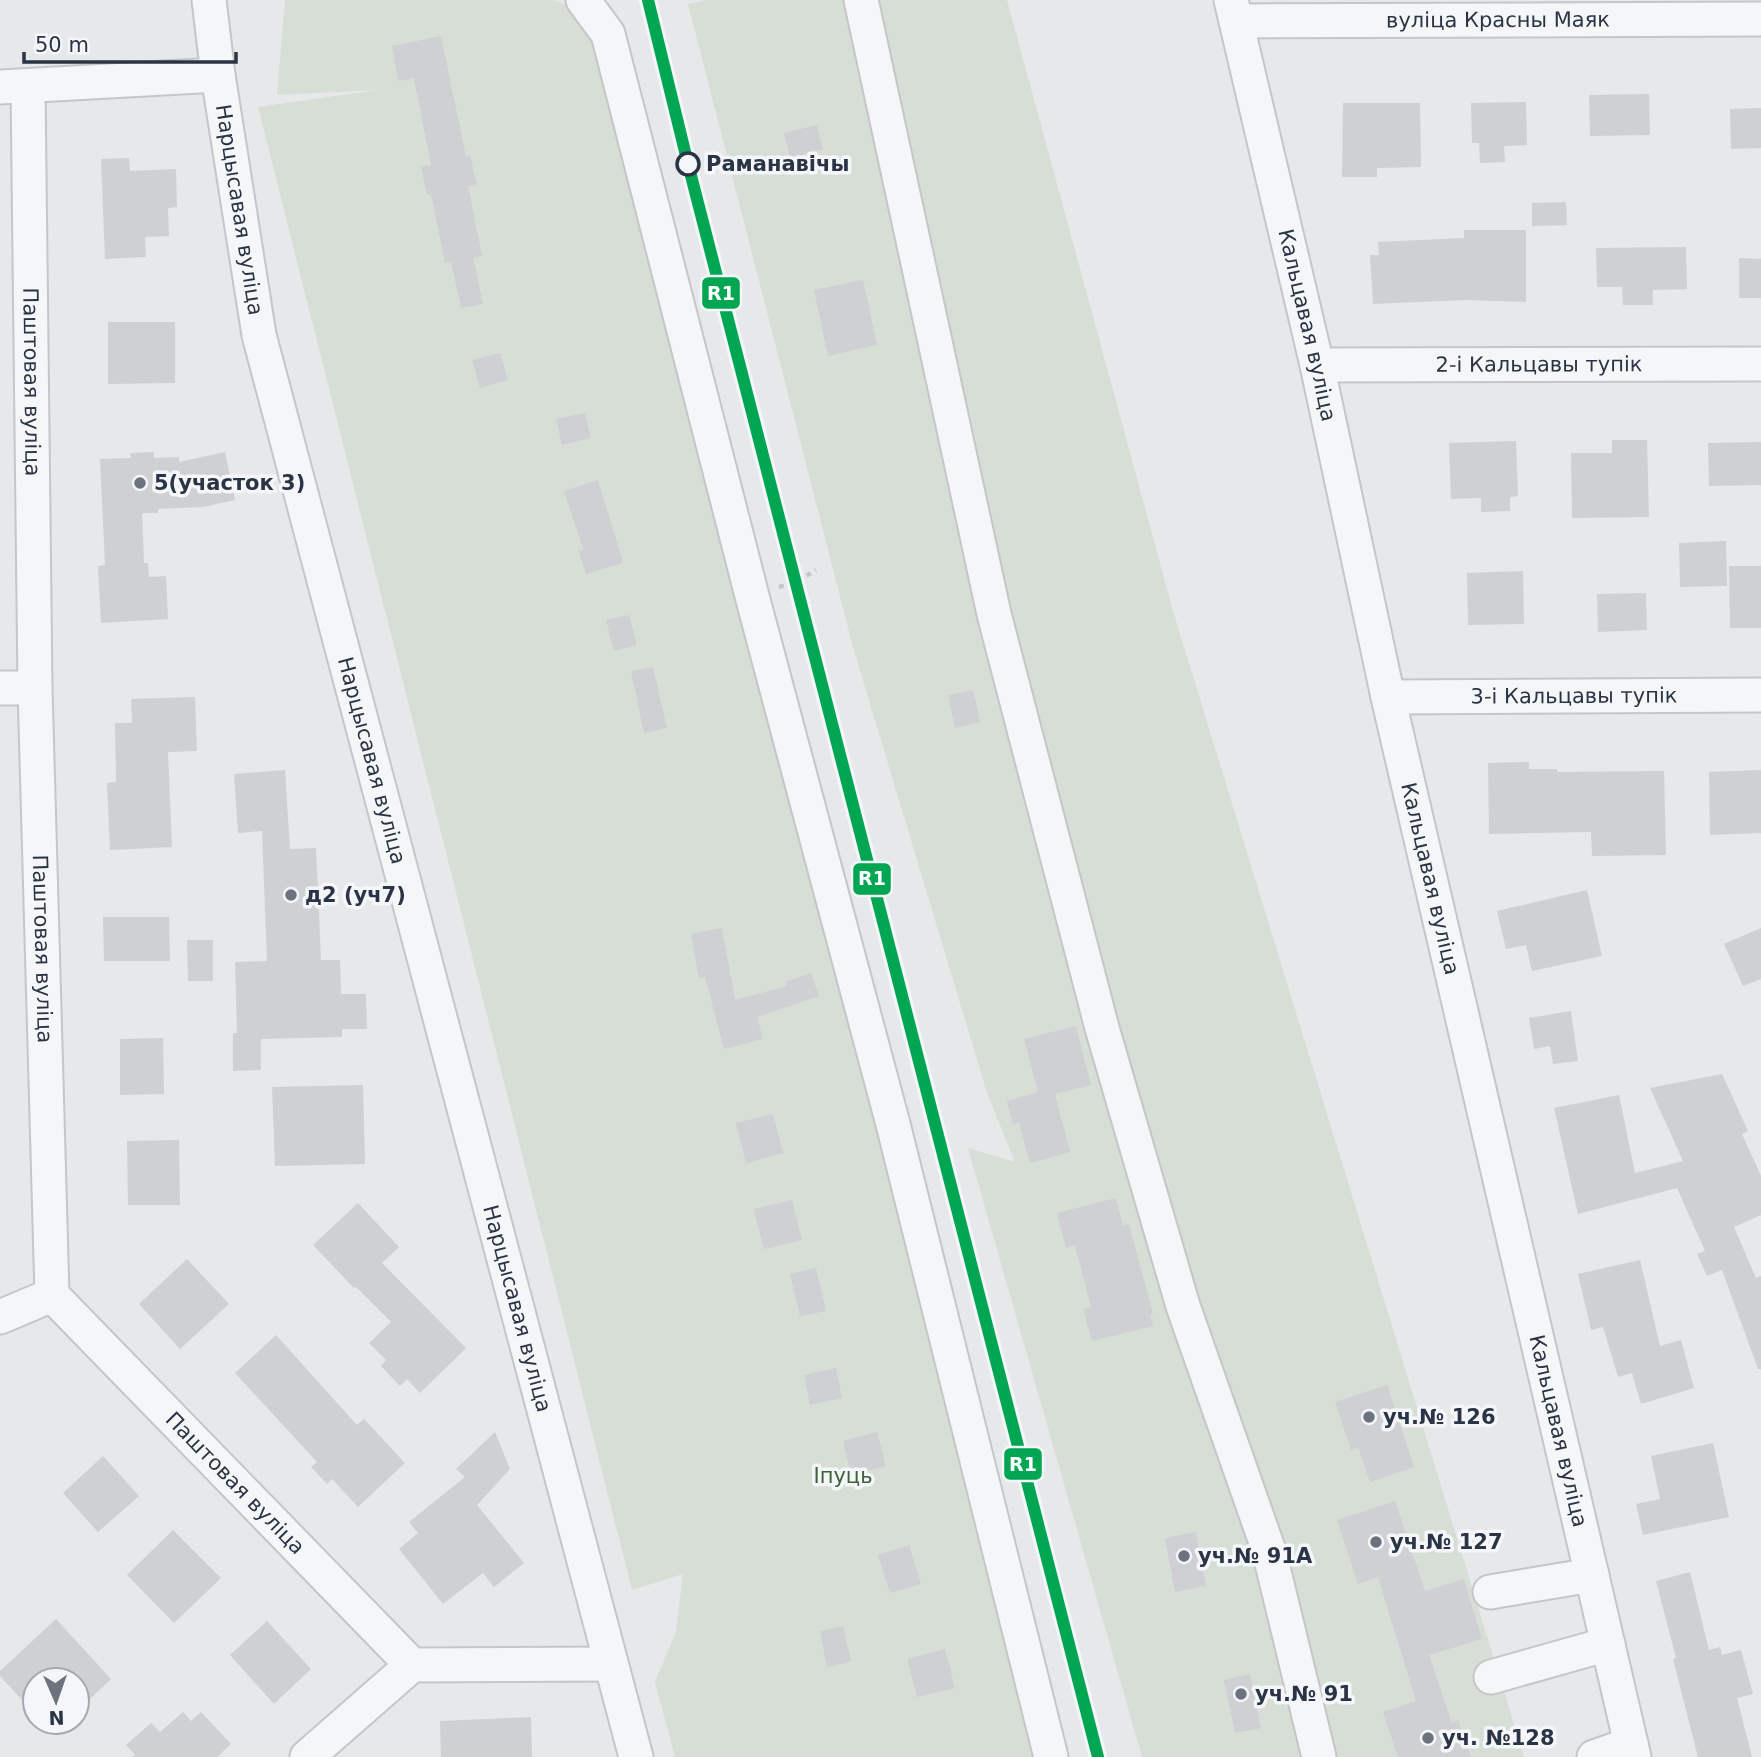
<svg xmlns="http://www.w3.org/2000/svg" width="1761" height="1757" font-family="'DejaVu Sans',sans-serif">
	<rect width="100%" height="100%" fill="#e6e8ea"/>
	<g fill="#d6ded6">
		<path d="M285,0H554L623,30L1066,1757H675L655,1682L676,1632L683,1574L632,1590L258,107L377,90L277,95Z"/>
		<path d="M708,0H1007L1173,611L1524,1757H1142L968,1148L1015,1162L987,1093L853,647L688,4Z"/>
	</g>
	<g fill="#ced0d3">
		<path d="M441,36L466,157L470,156L477,184L468,186L482,256L473,258L483,304L461,308L451,262L445,263L431,194L427,195L421,167L431,165L414,78L398,81L392,46Z"/>
		<path d="M1649,94L1650,135L1590,136L1589,95Z"/>
		<path d="M1526,102L1527,145L1504,146L1505,162L1480,163L1479,143H1472L1471,103Z"/>
		<path d="M1343,103H1420L1421,167L1377,168V177H1342Z"/>
		<path d="M1761,108V148L1731,149L1730,109Z"/>
		<path d="M817,125L823,149L790,158L784,133Z"/>
		<path d="M129,158L130,171L176,169L177,207L168,208L169,236L145,237L146,257L105,259L101,159Z"/>
		<path d="M1566,202L1567,225L1532,226V203Z"/>
		<path d="M1464,230H1526V302L1464,300L1373,304L1370,255H1379L1378,242L1464,238Z"/>
		<path d="M1686,247L1687,289L1653,290V305H1623L1622,287H1597L1596,248Z"/>
		<path d="M1739,258L1761,259V298H1739Z"/>
		<path d="M863,280L877,345L828,356L814,290Z"/>
		<path d="M108,322H175V383L108,384Z"/>
		<path d="M500,353L508,380L480,388L472,360Z"/>
		<path d="M585,413L591,438L562,445L556,419Z"/>
		<path d="M1612,440H1647L1649,517L1572,518L1571,453H1612Z"/>
		<path d="M1516,441L1518,496L1510,497V511L1481,512V498L1451,499L1449,443Z"/>
		<path d="M1761,442V485L1709,486L1708,443Z"/>
		<path d="M154,452V458L179,457V462L225,452L235,500L203,507L158,509V513H142L144,563H148L149,577L166,576L168,619L101,623L98,566L105,565L100,459L131,458L130,453Z"/>
		<path d="M598,480L623,563L586,574L579,551L584,550L564,491Z"/>
		<path d="M1726,541L1727,586L1680,587L1679,543Z"/>
		<path d="M1729,566H1761V628H1730Z"/>
		<path d="M1523,571L1524,624L1468,625L1467,573Z"/>
		<path d="M1646,593L1647,630L1598,632L1597,594Z"/>
		<path d="M629,615L637,645L614,651L606,620Z"/>
		<path d="M653,667L667,728L644,733L631,671Z"/>
		<path d="M973,690L980,722L955,728L948,695Z"/>
		<path d="M195,697L197,751L168,752L172,847L110,850L107,783L116,782L115,723H132L131,699Z"/>
		<path d="M1529,762V769H1557V772L1664,771L1666,855L1592,856L1591,832L1489,834L1488,763Z"/>
		<path d="M285,770L290,849L316,848L321,960H340L341,994H366L367,1029H342V1037L261,1039V1070L233,1071V1033H237L235,962L267,961L262,831L238,833L234,774Z"/>
		<path d="M1761,770V833L1710,835L1709,772Z"/>
		<path d="M1587,890L1602,956L1532,971L1526,945L1506,949L1497,911Z"/>
		<path d="M103,917H169L170,961H104Z"/>
		<path d="M722,928L735,1000L787,986L785,982L811,973L819,996L757,1017L763,1039L724,1049L705,977L699,978L691,934Z"/>
		<path d="M1761,928V979L1743,986L1724,944Z"/>
		<path d="M187,940H213V981H188Z"/>
		<path d="M1571,1011L1578,1061L1553,1064L1550,1046L1534,1049L1529,1018Z"/>
		<path d="M1076,1026L1091,1085L1055,1094L1070,1152L1030,1163L1019,1122L1013,1124L1007,1101L1038,1092L1024,1039Z"/>
		<path d="M163,1038L164,1094L120,1095V1039Z"/>
		<path d="M1722,1074L1748,1131L1742,1134L1761,1176V1215L1734,1227L1756,1278L1761,1276V1369H1758L1722,1270L1707,1276L1697,1254L1705,1251L1677,1188L1578,1214L1554,1108L1619,1095L1635,1173L1683,1161L1650,1088Z"/>
		<path d="M363,1085L365,1164L275,1166L272,1087Z"/>
		<path d="M773,1114L783,1153L746,1163L736,1123Z"/>
		<path d="M179,1140L180,1205H128L127,1141Z"/>
		<path d="M1116,1198L1123,1226L1129,1224L1153,1314L1150,1315L1153,1326L1092,1341L1083,1309L1091,1307L1075,1245L1066,1248L1057,1213Z"/>
		<path d="M792,1200L802,1240L764,1249L754,1209Z"/>
		<path d="M358,1203L399,1247L382,1263L466,1348L420,1393L407,1379L400,1386L381,1366L386,1360L369,1343L391,1322L356,1287L354,1288L313,1245Z"/>
		<path d="M187,1259L229,1304L180,1349L139,1304Z"/>
		<path d="M1640,1260L1660,1346L1681,1340L1694,1388L1641,1404L1632,1373L1618,1377L1603,1327L1591,1330L1578,1274Z"/>
		<path d="M816,1268L826,1311L800,1316L790,1274Z"/>
		<path d="M276,1335L357,1425L364,1419L405,1463L358,1507L332,1479L327,1484L311,1467L317,1462L235,1373Z"/>
		<path d="M836,1368L842,1398L810,1405L804,1375Z"/>
		<path d="M1387,1385L1414,1467L1370,1482L1358,1447L1351,1450L1335,1402Z"/>
		<path d="M495,1432L510,1469L477,1505L524,1563L494,1587L483,1573L443,1604L399,1549L418,1533L409,1522L465,1477L456,1469Z"/>
		<path d="M877,1432L886,1466L851,1475L843,1441Z"/>
		<path d="M1713,1443L1729,1517L1643,1535L1636,1504L1660,1499L1651,1456Z"/>
		<path d="M103,1456L139,1496L98,1532L63,1493Z"/>
		<path d="M1395,1501L1425,1591L1464,1579L1482,1639L1429,1655L1452,1723L1458,1720L1471,1757H1398L1383,1712L1416,1701L1378,1577L1358,1584L1337,1520Z"/>
		<path d="M173,1530L221,1578L174,1623L127,1575Z"/>
		<path d="M1196,1532L1206,1586L1175,1592L1165,1538Z"/>
		<path d="M909,1545L921,1584L890,1593L878,1555Z"/>
		<path d="M1690,1572L1709,1650L1720,1647L1722,1655L1741,1650L1753,1694L1737,1698L1752,1757H1698L1673,1659L1676,1658L1656,1581Z"/>
		<path d="M56,1619L111,1679L77,1711V1680H35V1714L0,1676V1671Z"/>
		<path d="M267,1621L311,1669L274,1704L230,1655Z"/>
		<path d="M843,1626L851,1662L827,1667L820,1631Z"/>
		<path d="M945,1649L955,1688L917,1697L907,1659Z"/>
		<path d="M1250,1674L1261,1728L1235,1733L1224,1680Z"/>
		<path d="M183,1712L191,1721L201,1712L231,1744L217,1757H132L135,1755L126,1745L151,1723L160,1732Z"/>
		<path d="M531,1717L532,1757H441L440,1721Z"/>
	</g>
	<g fill="none" stroke-linecap="round" stroke-linejoin="round">
		<defs>
			<g id="minor">
				<path id="s1" d="M209,0L218,75L259,335L636,1757"/>
				<path d="M583,0L608,34L752,596L893,1124L1051,1757"/>
				<path d="M861,0L994,614L1102,1028L1183,1306L1269,1551L1319,1757"/>
				<path id="s2" d="M1231,0L1317,365L1388,697L1634,1757"/>
				<path id="s3" d="M1236,21L1761,19"/>
				<path id="s4" d="M28,86L35,688L52,1295L412,1665"/>
				<path d="M0,87L218,75"/>
				<path id="s5" d="M1317,365L1761,364"/>
				<path d="M0,688H35"/>
				<path id="s6" d="M1388,697L1761,695"/>
				<path d="M0,1317L52,1295"/>
				<path d="M1490,1592L1592,1575"/>
				<path d="M1491,1677L1608,1644"/>
				<path d="M307,1757L412,1665L611,1664"/>
				<path d="M1594,1757L1631,1744"/>
			</g>
		</defs>
		<use href="#minor" stroke="#c4c6c8" stroke-width="37"/>
		<path stroke="#c5c6ca" stroke-width="4.5" stroke-dasharray="5 5" stroke-linecap="butt" d="M779,587L796,582L816,570"/>
		<use href="#minor" stroke="#f5f6f7" stroke-width="33"/>
		<defs>
			<path id="rail-1" d="M648,0L688,164L1098,1757"/>
		</defs>
		<use href="#rail-1" stroke="#f4f6f9" stroke-width="18"/>
		<use href="#rail-1" stroke="#00a651" stroke-width="12"/>
	</g>
	<circle fill="#f4f6f9" stroke="#2b3445" stroke-width="3.5" cx="688" cy="164" r="11"/>
	<g fill="#6c737f" stroke="#f4f6f9" stroke-width="2.5">
		<circle cx="140" cy="483" r="7"/>
		<circle cx="291" cy="895" r="7"/>
		<circle cx="1369" cy="1417" r="7"/>
		<circle cx="1376" cy="1542" r="7"/>
		<circle cx="1184" cy="1556" r="7"/>
		<circle cx="1241" cy="1694" r="7"/>
		<circle cx="1428" cy="1738" r="7"/>
	</g>
	<g text-anchor="middle" dominant-baseline="central" stroke-width="7" stroke-linejoin="round" paint-order="stroke">
		<g font-size="21" fill="#2b3445" stroke="#f4f6f9">
			<text stroke="none"><textPath href="#s3" startOffset="262">вуліца Красны Маяк</textPath></text>
			<text stroke="none"><textPath href="#s1" startOffset="212">Нарцысавая вуліца</textPath></text>
			<text stroke="none"><textPath href="#s2" startOffset="334">Кальцавая вуліца</textPath></text>
			<text stroke="none"><textPath href="#s5" startOffset="222">2-і Кальцавы тупік</textPath></text>
			<text stroke="none"><textPath href="#s4" startOffset="296">Паштовая вуліца</textPath></text>
			<text stroke="none"><textPath href="#s6" startOffset="186">3-і Кальцавы тупік</textPath></text>
			<text stroke="none"><textPath href="#s1" startOffset="779">Нарцысавая вуліца</textPath></text>
			<text stroke="none"><textPath href="#s2" startOffset="901">Кальцавая вуліца</textPath></text>
			<text stroke="none"><textPath href="#s4" startOffset="863">Паштовая вуліца</textPath></text>
			<text stroke="none"><textPath href="#s1" startOffset="1346">Нарцысавая вуліца</textPath></text>
			<text stroke="none"><textPath href="#s2" startOffset="1468">Кальцавая вуліца</textPath></text>
			<text stroke="none"><textPath href="#s4" startOffset="1472">Паштовая вуліца</textPath></text>
		</g>
		<g font-size="21" font-weight="bold" fill="#2b3445" stroke="#f4f6f9" text-anchor="start">
			<text x="706" y="164">Раманавічы</text>
		</g>
		<g font-size="21" font-weight="bold" fill="#2b3445" stroke="#f4f6f9" text-anchor="start">
			<text x="154" y="483">5(участок 3)</text>
			<text x="305" y="895">д2 (уч7)</text>
			<text x="1383" y="1417">уч.№ 126</text>
			<text x="1390" y="1542">уч.№ 127</text>
			<text x="1198" y="1556">уч.№ 91А</text>
			<text x="1255" y="1694">уч.№ 91</text>
			<text x="1442" y="1738">уч. №128</text>
		</g>
		<g font-size="21" fill="#3f6138" stroke="#f4f6f9">
			<text x="843" y="1476">Іпуць</text>
		</g>
	</g>
	<g stroke="#f4f6f9" stroke-width="2.5">
		<rect x="701" y="276" width="40" height="34" rx="7" fill="#00a651"/>
		<rect x="852" y="862" width="40" height="34" rx="7" fill="#00a651"/>
		<rect x="1003" y="1447" width="40" height="34" rx="7" fill="#00a651"/>
	</g>
	<g font-size="19" text-anchor="middle" font-weight="bold" fill="#fff">
		<text x="721" y="300">R1</text>
		<text x="872" y="885">R1</text>
		<text x="1023" y="1471">R1</text>
	</g>
	<g transform="translate(56 1701) rotate(178)"><circle r="33" fill="#f4f6f9" stroke="#a4a8b1" stroke-width="2"/>
	<path d="M0-5L12 26L0 18L-12 26Z" fill="#6c737f"/>
	<text y="-10" font-size="19" font-weight="bold" text-anchor="middle" fill="#2b3445">N</text>
	</g>
	<path d="M24 52v10h212v-10" fill="none" stroke="#2b3445" stroke-width="3.5"/>
	<text x="35" y="52" font-size="21" fill="#2b3445" stroke="#f4f6f9" stroke-width="5" paint-order="stroke">50 m</text>
</svg>
